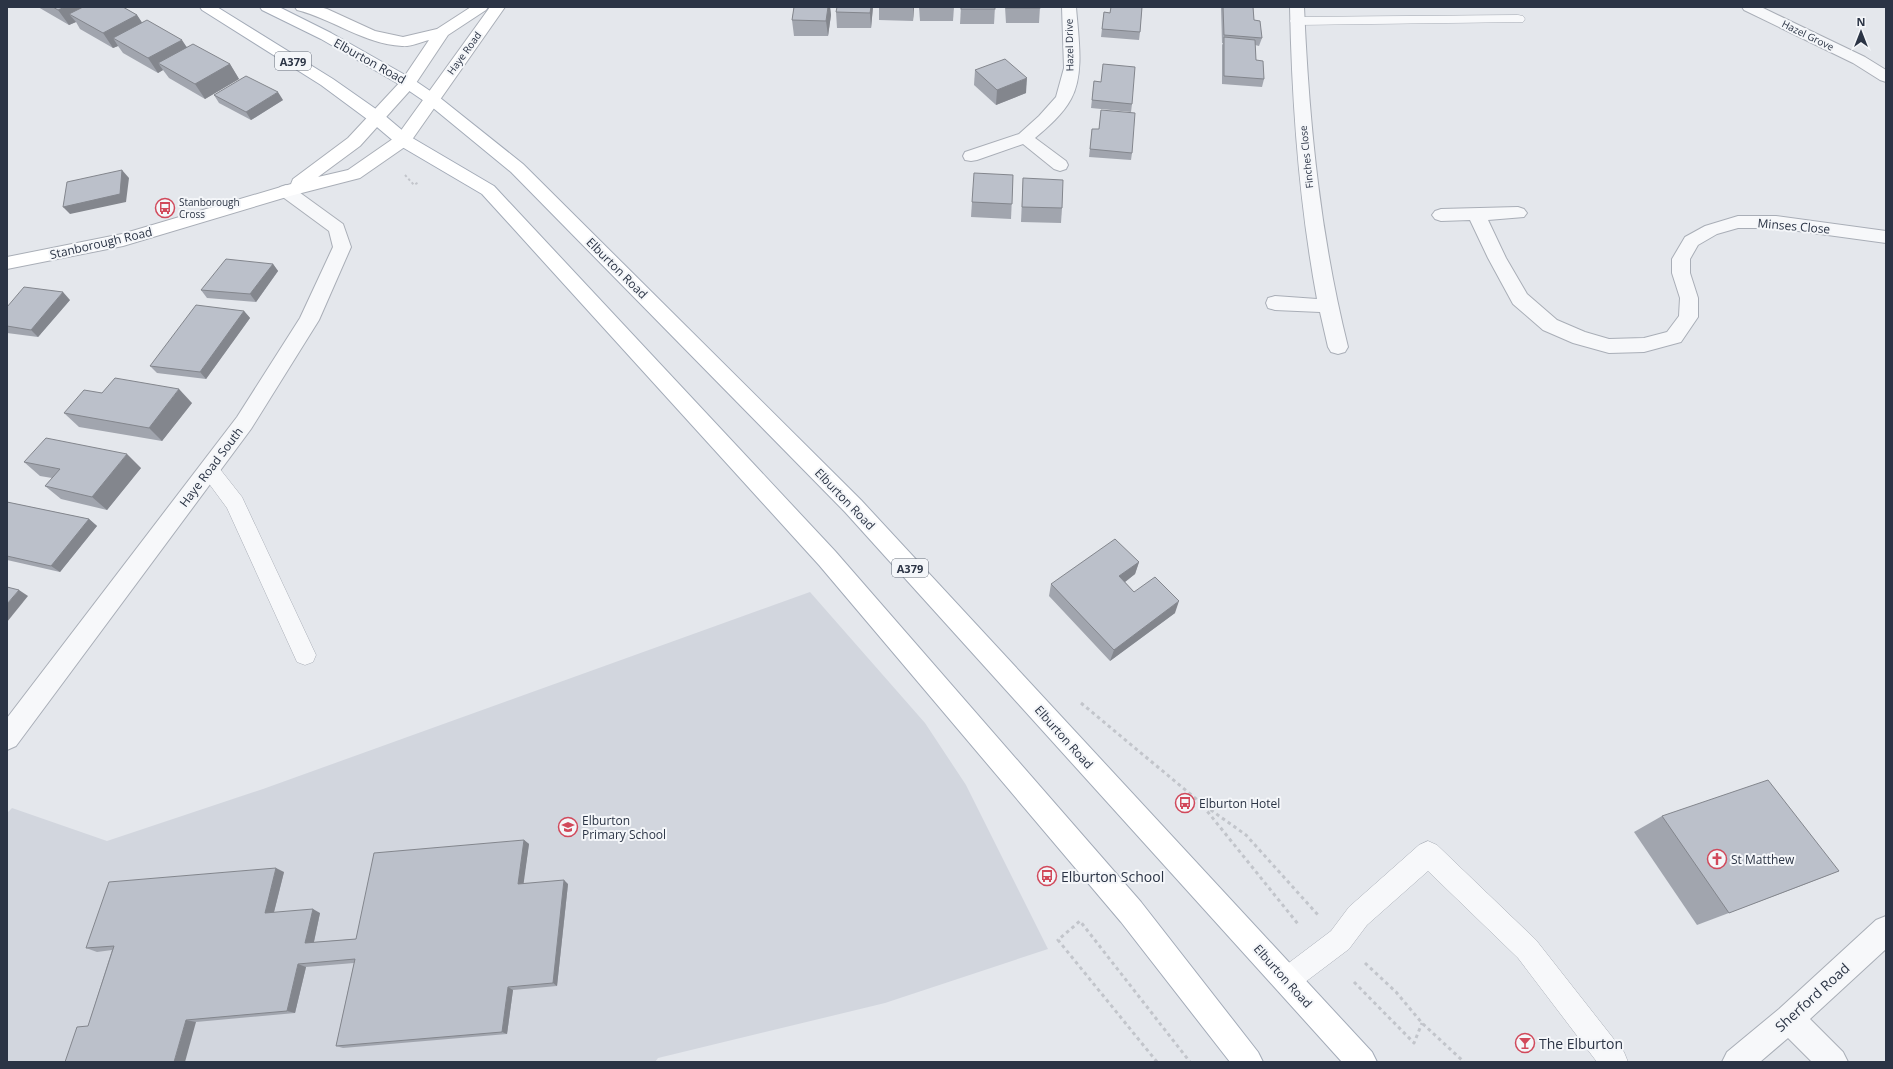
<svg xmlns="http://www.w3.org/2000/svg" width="1893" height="1069" font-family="'Open Sans',sans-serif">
	<rect width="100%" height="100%" fill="#e4e7ec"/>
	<path fill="#d2d6de" d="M810,592L925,723L966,785L1048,949L885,1003L658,1058L655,1062H7V813L12,808L107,841L263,789Z"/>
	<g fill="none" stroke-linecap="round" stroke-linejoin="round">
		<defs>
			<g id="lane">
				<path d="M1518,15L1523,16L1525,19L1523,22L1297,25L1292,24L1290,21L1292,18L1297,17Z"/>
				<path d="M209,462L216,464L242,497L316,655L313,662L305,665L297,662L227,508L199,470L202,464Z"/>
				<path d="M1428,841L1437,845L1536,940L1624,1052L1628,1062H1597L1518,958L1428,871L1367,925L1349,949L1296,989L1287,993L1278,989L1274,980L1278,971L1331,931L1349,907L1419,845Z"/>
			</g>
			<g id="street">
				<path d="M1062,7H1076C1078,35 1085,74 1071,99C1063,114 1048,127 1035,138L1066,161L1068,165L1066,169L1060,171L1054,169L1023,144L977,160L971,161L965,160L963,156L965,152L1019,134L1039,116L1056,97L1064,68Z"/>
				<path d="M1290,7H1304C1309,122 1320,235 1348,347L1345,352L1338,354L1331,352L1328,347L1320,312L1275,310L1268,308L1266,303L1268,298L1275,296L1317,299C1299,202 1292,105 1290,7Z"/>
				<path d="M1742,7H1761L1865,57L1886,70V82L1880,80L1853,63L1744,10Z"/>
				<path d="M286,185L292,187L343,224L351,247L319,320L251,429L16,746L7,750V718L237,417L300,318L333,247L329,231L280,195L277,191L280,187Z"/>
				<path d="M1518,207L1524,209L1527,213L1524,217L1488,220L1506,258L1527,294L1557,320L1585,332L1609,339L1644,338L1667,332L1679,316L1680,298L1672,273V259L1685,237L1705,226L1738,216H1776L1886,231V243L1776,228H1738L1717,234L1698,245L1690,259V273L1698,298V317L1681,342L1644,352L1609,353L1573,343L1543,330L1513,304L1488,258L1470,220L1441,221L1435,219L1432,215L1435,211L1441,209Z"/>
				<path d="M1886,916V949L1810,1019L1843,1052L1848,1062H1812L1788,1038L1760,1062H1722L1727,1052L1779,1009L1876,920Z"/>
			</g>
			<path id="secondary" d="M295,7H320L327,9L375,31L403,37L437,29L471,7H488L486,10L448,35L414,86L360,146L318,177L348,170L397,136L490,7H505L409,144L360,178L290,196L123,246L7,269V257L122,234L291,184L293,179L348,138L402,80L429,40C421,42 410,47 402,46C364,44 333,19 297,10Z"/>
			<g id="primary">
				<path d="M200,7H217L333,79L383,114L409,136L494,186L835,551L1141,902L1258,1052L1263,1062H1230L1121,922L819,565L482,194L397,144L371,122L321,85L202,10Z"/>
				<path d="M260,7H279L331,33L414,80L439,97L523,164L861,500L1372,1052L1377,1062H1342L845,512L511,172L427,103L402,86L321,39L262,10Z"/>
			</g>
		</defs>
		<use href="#lane" stroke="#a9aeb7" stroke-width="1"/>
		<use href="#street" stroke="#a9aeb7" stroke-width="2"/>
		<use href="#secondary" stroke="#a9aeb7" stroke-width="2"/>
		<use href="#primary" stroke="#a3abb8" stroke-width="2"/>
		<path stroke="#c2c5cb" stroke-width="2" stroke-dasharray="2.5 2.5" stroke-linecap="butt" d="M405,175L414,185L419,182"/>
		<g stroke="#c2c5cb" stroke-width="3" stroke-dasharray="3.5 3.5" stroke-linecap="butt">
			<path d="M1081,703L1201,803L1246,835L1318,915"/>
			<path d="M1203,806L1298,924"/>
			<path d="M1365,963L1396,992L1422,1023L1464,1062"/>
			<path d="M1354,982L1414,1043L1422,1023"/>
			<path d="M1157,1062L1058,940L1080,921L1190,1062"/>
		</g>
		<use href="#lane" fill="#f7f8fa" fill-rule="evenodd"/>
		<use href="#street" fill="#f7f8fa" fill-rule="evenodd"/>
		<use href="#secondary" fill="#fff" fill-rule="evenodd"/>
		<use href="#primary" fill="#fff" fill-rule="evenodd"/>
	</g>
	<g fill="#a1a5ae">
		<path d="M38,7H123L137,15L142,23L187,47L230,64L239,79L205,99L169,78L163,70L158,73L123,53L118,46L113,48L80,29L76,22L69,25Z"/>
		<path d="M794,7H830L831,15L828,36H794L792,20Z"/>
		<path d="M873,7L871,28H837L836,12Z"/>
		<path d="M879,7H914L913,21L879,20Z"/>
		<path d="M919,7H954L953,21H920Z"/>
		<path d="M961,7H995L994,24H960Z"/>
		<path d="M1005,7H1040L1039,23H1006Z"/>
		<path d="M1111,7H1142L1140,32L1139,40L1101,37L1104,12L1110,13Z"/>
		<path d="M1221,7H1253L1254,20L1262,38L1259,46L1255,45L1256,60L1264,79L1262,87L1222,84V45L1223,43H1222Z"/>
		<path d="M975,70L1026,93L996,105L974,85Z"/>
		<path d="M1094,81L1101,82L1132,104L1131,112L1091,108Z"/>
		<path d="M214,95L283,100L251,120L219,103Z"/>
		<path d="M1101,110L1132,153L1131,160L1089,157L1092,129H1099Z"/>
		<path d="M1013,175L1011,219L971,217L972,202Z"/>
		<path d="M1023,178L1062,208L1061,223L1021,222Z"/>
		<path d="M273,264L278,271L256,302L207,298L201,290Z"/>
		<path d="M70,300L38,337L7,333V307Z"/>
		<path d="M244,311L250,318L206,379L157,373L150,366Z"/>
		<path d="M102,393L192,403L162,441L79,427L64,413Z"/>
		<path d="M24,462L141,468L107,510L61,499L45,486L52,478L40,476Z"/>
		<path d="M7,502L89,519L97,526L60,572L7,560Z"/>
		<path d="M1139,562L1135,574L1125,582L1134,592L1175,613L1110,661L1049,596L1051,584Z"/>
		<path d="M1662,816L1839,871L1697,925L1634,832Z"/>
		<path d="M524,840L529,844L523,883L568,884L557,986L513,990L507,1034L343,1048L336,1046L354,963L306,967L295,1013L196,1022L88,1026L112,950L97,952L86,948L284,872L274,912L320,913L314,942L356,939Z"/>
	</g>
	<g fill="#83868d">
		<path d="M65,7H103L69,14L76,22L69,25L58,10Z"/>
		<path d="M828,7H830L831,15L828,36L826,21Z"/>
		<path d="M871,7H873L871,28L870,13Z"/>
		<path d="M913,7H914L913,21Z"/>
		<path d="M137,15L147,30L113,38L118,46L113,48L103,33Z"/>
		<path d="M182,40L192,55L158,63L163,70L158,73L148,58Z"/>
		<path d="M230,64L239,79L205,99L195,84Z"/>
		<path d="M1027,78L1026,93L996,105L997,90Z"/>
		<path d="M278,92L283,100L251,120L246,112Z"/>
		<path d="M122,170L129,178L126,202L70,214L63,207Z"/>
		<path d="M273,264L278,271L256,302L250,294Z"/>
		<path d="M63,292L70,300L38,337L31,330Z"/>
		<path d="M244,311L250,318L206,379L200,372Z"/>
		<path d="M179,389L192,403L162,441L149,428Z"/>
		<path d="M127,454L141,468L107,510L92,497Z"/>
		<path d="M89,519L97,526L60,572L51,566Z"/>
		<path d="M1139,562L1135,574L1116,589L1119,576Z"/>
		<path d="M19,590L28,596L7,622V604Z"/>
		<path d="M1179,601L1175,613L1110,661L1114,650Z"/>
		<path d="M524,840L529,844L523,888L518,884Z"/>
		<path d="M276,868L284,872L273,916L265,913Z"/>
		<path d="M1839,871L1803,885L1697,925L1729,913Z"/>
		<path d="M564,880L568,884L557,986L553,983Z"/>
		<path d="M313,909L320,913L313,946L305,943Z"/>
		<path d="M298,964L306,967L295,1013L287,1011Z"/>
		<path d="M508,987L513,990L507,1034L502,1032Z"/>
		<path d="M186,1020L196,1022L185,1062H174Z"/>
	</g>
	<g fill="#bbc0ca" stroke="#83868d">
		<path d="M53,7H65L58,10Z"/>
		<path d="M83,7H123L137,15L103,33L69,14Z"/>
		<path d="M794,7H828L826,21L792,20Z"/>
		<path d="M837,7H871L870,13L836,12Z"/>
		<rect x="961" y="7" width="34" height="2"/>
		<rect x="1006" y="7" width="34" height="1"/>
		<path d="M1111,7H1142L1140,32L1102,29L1104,12L1110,13Z"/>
		<path d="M1223,7H1253L1254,20L1260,21L1262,38L1224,35Z"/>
		<path d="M147,20L182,40L148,58L113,38Z"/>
		<path d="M1224,37L1255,40L1256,60L1263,61L1264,79L1224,76Z"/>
		<path d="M193,44L230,64L195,84L158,63Z"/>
		<path d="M1005,59L1027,78L997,90L975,70Z"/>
		<path d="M1103,64L1135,67L1132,104L1092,100L1094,81L1101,82Z"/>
		<path d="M246,76L278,92L246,112L214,95Z"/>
		<path d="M1101,110L1135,113L1132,153L1090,149L1092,129H1099Z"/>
		<path d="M122,170L120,194L63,207L67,182Z"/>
		<path d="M974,173L1013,175L1012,204L972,202Z"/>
		<path d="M1023,178L1063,180L1062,208L1022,207Z"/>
		<path d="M226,259L273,264L250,294L201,290Z"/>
		<path d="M24,287L63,292L31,330L7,326V307Z"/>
		<path d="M196,305L244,311L200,372L150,366Z"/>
		<path d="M115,378L179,389L149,428L64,413L84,390L102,393Z"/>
		<path d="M46,438L127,454L92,497L45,486L60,469L24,462Z"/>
		<path d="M7,502L89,519L51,566L7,556Z"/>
		<path d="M1115,539L1139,562L1119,576L1134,592L1155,577L1179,601L1114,650L1051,584Z"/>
		<path d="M7,587L19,590L7,604Z"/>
		<path d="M1768,780L1839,871L1729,913L1662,816Z"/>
		<path d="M524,840L518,884L564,880L553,983L508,987L502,1032L336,1046L355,959L298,964L287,1011L186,1020L174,1062H65L77,1027L88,1026L114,946L86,948L109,882L276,868L265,913L313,909L305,943L356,939L374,853Z"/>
	</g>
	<defs>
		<symbol id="bus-ring" viewBox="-11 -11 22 22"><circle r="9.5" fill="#f4f6f9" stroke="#d1495b" stroke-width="1.5"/><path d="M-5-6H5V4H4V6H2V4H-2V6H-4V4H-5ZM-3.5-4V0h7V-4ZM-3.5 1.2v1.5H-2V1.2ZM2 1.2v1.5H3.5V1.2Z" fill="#d1495b"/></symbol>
		<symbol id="school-ring" viewBox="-11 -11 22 22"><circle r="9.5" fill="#f4f6f9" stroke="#d1495b" stroke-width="1.5"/><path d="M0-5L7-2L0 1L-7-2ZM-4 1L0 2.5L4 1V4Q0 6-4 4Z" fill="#d1495b"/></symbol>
		<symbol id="church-ring" viewBox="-11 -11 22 22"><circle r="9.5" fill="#f4f6f9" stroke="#d1495b" stroke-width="1.5"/><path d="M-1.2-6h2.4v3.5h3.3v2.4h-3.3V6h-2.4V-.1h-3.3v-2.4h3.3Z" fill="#d1495b"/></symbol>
		<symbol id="bar-ring" viewBox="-11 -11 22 22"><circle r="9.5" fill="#f4f6f9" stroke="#d1495b" stroke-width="1.5"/><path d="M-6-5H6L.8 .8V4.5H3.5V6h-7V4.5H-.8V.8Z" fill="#d1495b"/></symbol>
	</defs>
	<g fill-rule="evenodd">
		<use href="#bus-ring" x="154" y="197" width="22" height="22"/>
		<use href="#bus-ring" x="1174" y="792" width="22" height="22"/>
		<use href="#school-ring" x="557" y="816" width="22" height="22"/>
		<use href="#church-ring" x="1706" y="848" width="22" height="22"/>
		<use href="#bus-ring" x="1036" y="865" width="22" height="22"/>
		<use href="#bar-ring" x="1514" y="1032" width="22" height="22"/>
	</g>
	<g text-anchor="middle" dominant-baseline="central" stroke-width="4" stroke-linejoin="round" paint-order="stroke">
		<g font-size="10" fill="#2b3445" stroke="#f4f6f9">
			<text transform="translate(1808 35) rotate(26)">Hazel Grove</text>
			<text transform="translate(1069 45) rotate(-91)">Hazel Drive</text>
			<text transform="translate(464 53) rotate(-54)">Haye Road</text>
			<text transform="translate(1306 157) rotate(-96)">Finches Close</text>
		</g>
		<g font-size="10" fill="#2b3445" stroke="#f4f6f9" text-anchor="start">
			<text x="179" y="202">Stanborough<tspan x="179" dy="12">Cross</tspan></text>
		</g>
		<g fill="#f4f6f9" stroke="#676e7b" stroke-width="1">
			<rect x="275" y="52" width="36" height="18" rx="3"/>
			<rect x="892" y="559" width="36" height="18" rx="3"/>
		</g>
		<g font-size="11" font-weight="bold" fill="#2b3445">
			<text x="293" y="61">A379</text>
			<text x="910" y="568">A379</text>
		</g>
		<g font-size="12" fill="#2b3445" stroke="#f4f6f9">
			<text transform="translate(370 61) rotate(29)">Elburton Road</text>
			<text transform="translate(1794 226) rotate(5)">Minses Close</text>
			<text transform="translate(101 243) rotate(-13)">Stanborough Road</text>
			<text transform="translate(617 268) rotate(45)">Elburton Road</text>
			<text transform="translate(211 467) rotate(-53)">Haye Road South</text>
			<text transform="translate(845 499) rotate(46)">Elburton Road</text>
			<text transform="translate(1064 737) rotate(48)">Elburton Road</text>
			<text transform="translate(1283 976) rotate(48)">Elburton Road</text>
		</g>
		<g font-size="12" fill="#2b3445" stroke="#f4f6f9" text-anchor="start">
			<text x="1199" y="803">Elburton Hotel</text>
			<text x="582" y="820">Elburton<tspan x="582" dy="14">Primary School</tspan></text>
			<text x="1731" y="859">St Matthew</text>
		</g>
		<g font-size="14" fill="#2b3445" stroke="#f4f6f9" text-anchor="start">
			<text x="1061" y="876">Elburton School</text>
			<text x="1539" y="1043">The Elburton</text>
		</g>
		<g font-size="14" fill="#2b3445" stroke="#f4f6f9">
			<text transform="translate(1812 997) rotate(-42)">Sherford Road</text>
		</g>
	</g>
	<rect width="1893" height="1069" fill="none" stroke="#2b3445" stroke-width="16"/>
	<g transform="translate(1861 32)" stroke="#f4f6f9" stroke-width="3" paint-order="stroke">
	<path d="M0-3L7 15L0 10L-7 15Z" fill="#2b3445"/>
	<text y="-6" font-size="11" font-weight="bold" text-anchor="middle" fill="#2b3445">N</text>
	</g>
</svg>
